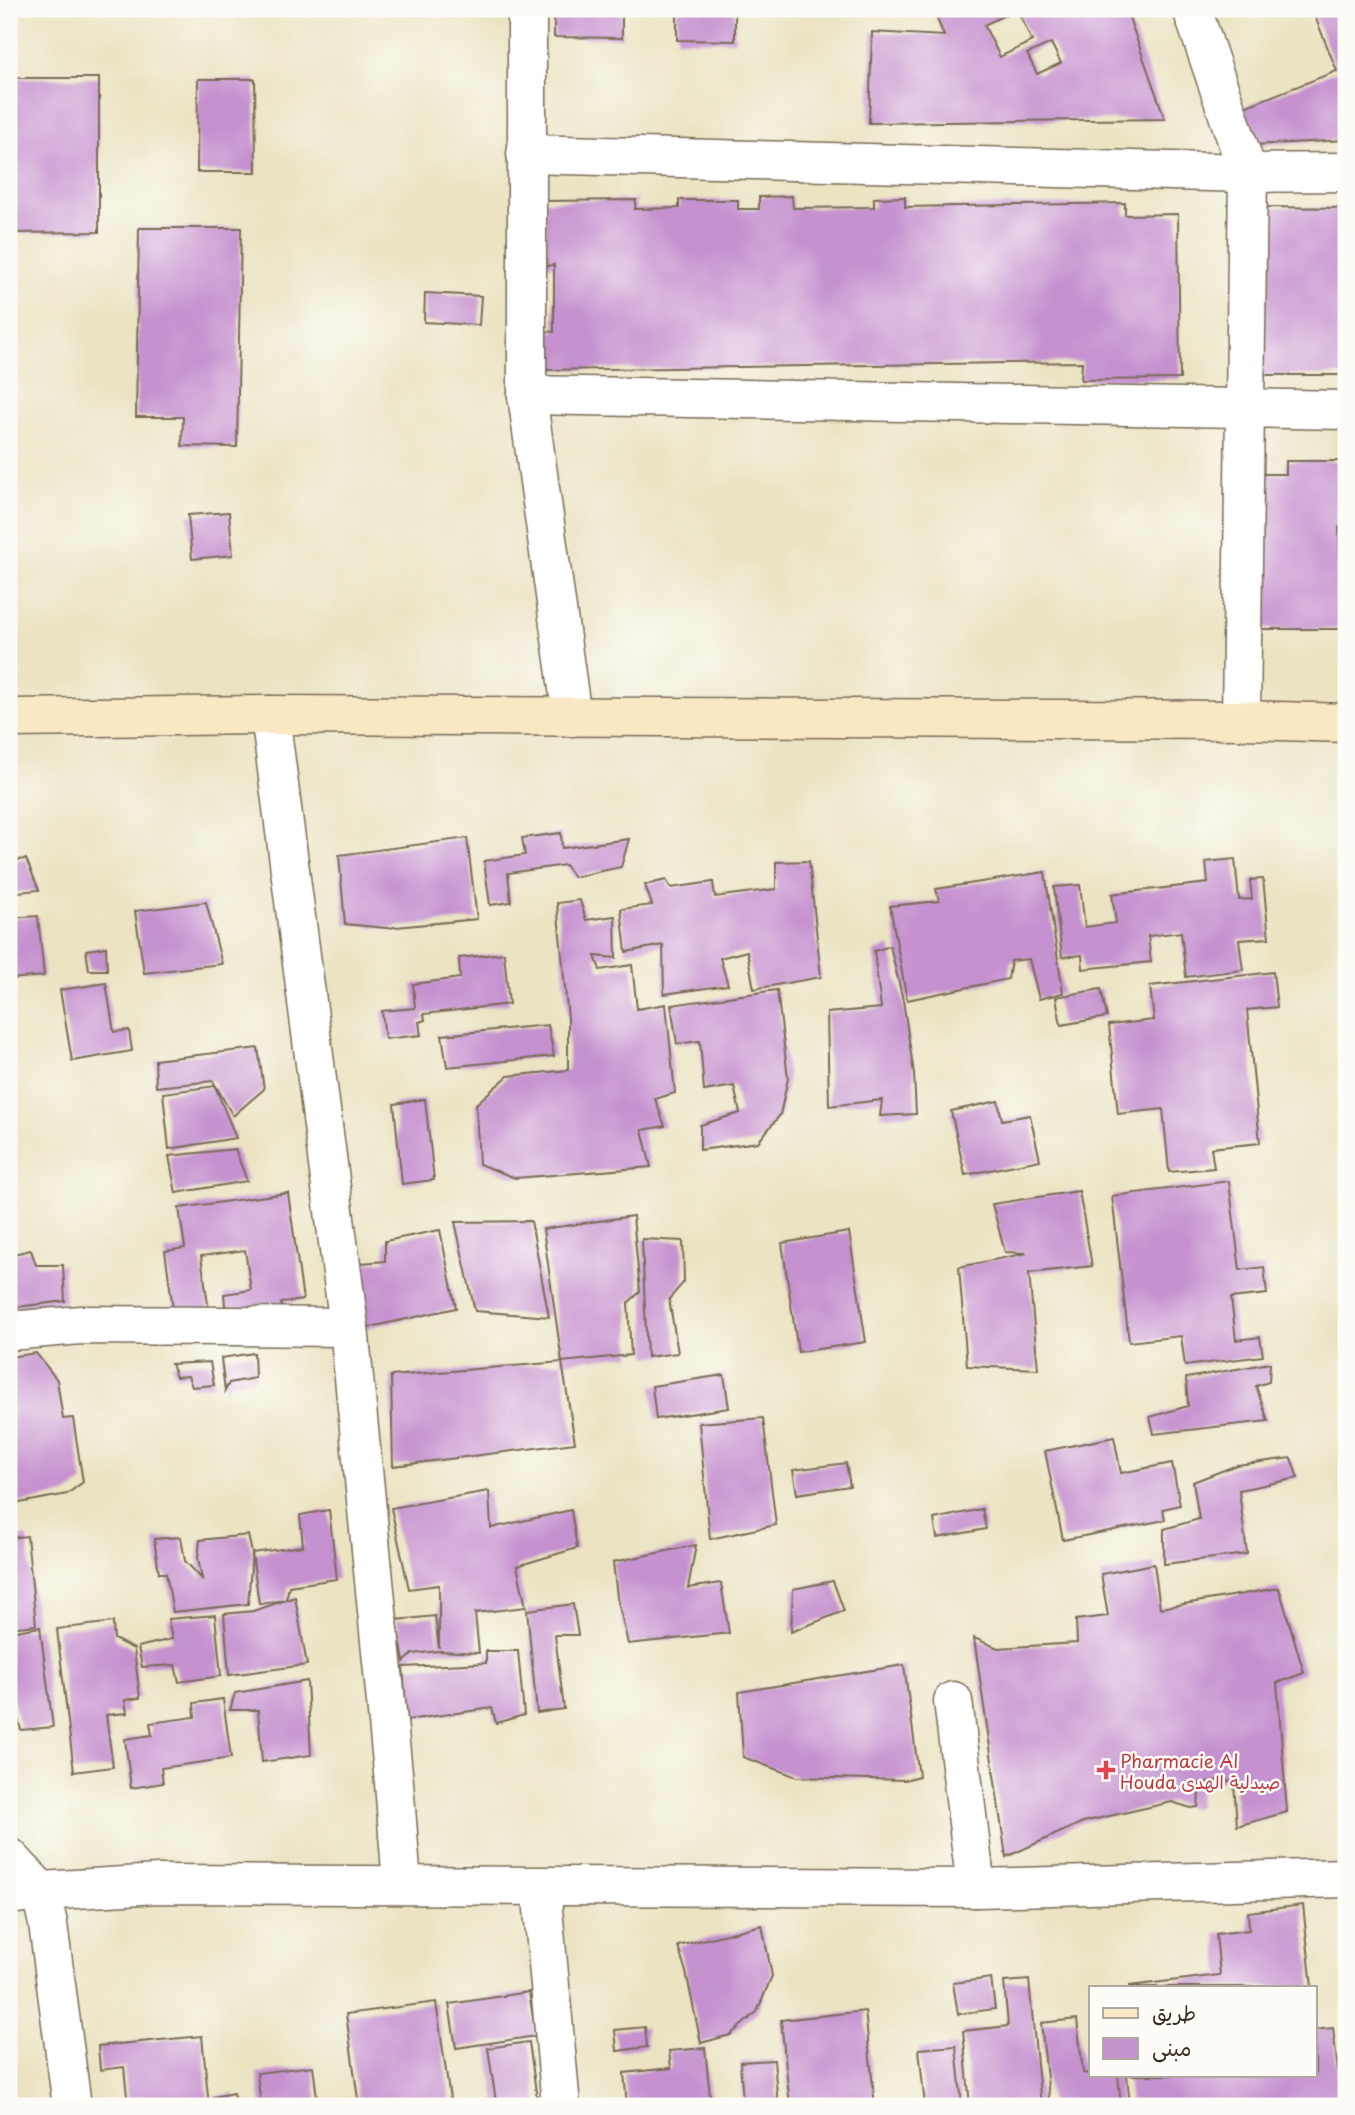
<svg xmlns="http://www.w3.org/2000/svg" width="1355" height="2115" font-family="'Playpen Sans','Playpen Sans Arabic',sans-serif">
	<rect width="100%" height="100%" fill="#fdfcf7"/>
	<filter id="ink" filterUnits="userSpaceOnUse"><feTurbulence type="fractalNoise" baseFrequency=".0143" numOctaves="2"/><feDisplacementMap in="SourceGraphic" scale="14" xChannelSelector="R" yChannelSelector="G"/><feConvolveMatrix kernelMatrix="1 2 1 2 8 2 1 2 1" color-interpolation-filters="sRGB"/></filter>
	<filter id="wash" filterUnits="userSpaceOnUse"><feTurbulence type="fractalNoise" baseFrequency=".00686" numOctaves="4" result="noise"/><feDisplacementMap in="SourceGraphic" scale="28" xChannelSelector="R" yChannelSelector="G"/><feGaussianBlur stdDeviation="1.57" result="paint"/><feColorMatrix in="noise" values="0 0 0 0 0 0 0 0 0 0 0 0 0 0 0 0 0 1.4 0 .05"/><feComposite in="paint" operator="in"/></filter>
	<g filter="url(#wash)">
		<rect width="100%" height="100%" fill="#ebe3c2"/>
		<g id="blocks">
			<g fill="#c591cf" fill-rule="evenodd">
				<path d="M545,9H622V38L554,37V16L545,15Z"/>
				<path d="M677,9H735V41L677,40Z"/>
				<path d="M933,9H1126L1165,119L869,123L872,32L944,36ZM1017,9L1032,41L1000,57L984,25ZM1051,43L1061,63L1037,74L1027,54Z"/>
				<path d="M1312,9H1346V140L1253,145L1244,107L1337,71Z"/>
				<path d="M9,78H99V232L9,233Z"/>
				<path d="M198,79H255L256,172H197Z"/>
				<path d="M792,196L793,208L874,207V198L905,197V207L1125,203V215L1178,214L1180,379L1081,380L1082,362L543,370V331L554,332V265L546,266L545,201L636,200L635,209L679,208V200H738V209H759V197Z"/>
				<path d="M1262,207L1346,208L1344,319H1346V375H1260Z"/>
				<path d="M139,228H241L237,447L182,446L183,417H136Z"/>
				<path d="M425,293L481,296L479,325L424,322Z"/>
				<path d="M1286,461H1346V527H1339L1340,560H1346V629H1259L1257,474H1286Z"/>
				<path d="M229,512L233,555L192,559L188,515Z"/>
				<path d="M561,833L562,848L629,839L621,867L574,877L565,865L508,873L511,902L490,905L484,861L525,855L522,838Z"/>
				<path d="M467,838L477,919L386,928L345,924L339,855Z"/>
				<path d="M26,859L39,890L9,893V861Z"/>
				<path d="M1235,859L1239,900L1252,899L1250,880L1263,879L1269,938L1239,940L1243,970L1186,977L1181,932L1148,936L1151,962L1083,969L1082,955L1062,957L1054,887L1080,885L1085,927L1116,923L1112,894L1208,883L1206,862Z"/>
				<path d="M809,861L821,977L754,989L747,951L720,958L728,985L664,994L663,945L626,952L621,909L652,905L645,885L666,880L671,888L713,882L715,897L776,889V862Z"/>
				<path d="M1045,872L1063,993L1039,999L1029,959L1011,961L1008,979L907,1000L890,906L939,901L936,889Z"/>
				<path d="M580,900L586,920L615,916L616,958L595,956L600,970L632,965L637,1009L666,1004L675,1093L655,1099L665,1126L642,1130L651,1167L515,1178L479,1164L476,1104L508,1076L568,1070V1019L557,903Z"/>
				<path d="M206,902L222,964L144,973L135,911Z"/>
				<path d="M38,916L44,976L9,979V918Z"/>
				<path d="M890,946L903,1000L914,1074L916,1114L880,1116L882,1100L829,1106L827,1013L881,1008L874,951Z"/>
				<path d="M106,947L107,970H89L86,950Z"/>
				<path d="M504,953L509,1004L424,1014L425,1020L419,1022L421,1035L385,1039L382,1011L415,1008L413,984L460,978L459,958Z"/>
				<path d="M1273,972L1277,1007L1247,1010L1260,1143L1211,1148L1214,1168L1169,1172L1163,1109L1118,1114L1109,1025L1154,1020L1150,986Z"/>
				<path d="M106,983L114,1032L129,1030L132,1051L72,1061L60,990Z"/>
				<path d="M1101,989L1107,1017L1061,1025L1056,997Z"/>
				<path d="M777,990L788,1078L780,1115L758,1142L700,1150V1125L740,1113L734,1086L704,1091L700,1041L677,1044L671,1005Z"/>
				<path d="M548,1025L554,1056L447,1067L442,1035Z"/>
				<path d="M258,1048L264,1089L233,1116L213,1081L156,1087L155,1060Z"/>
				<path d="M215,1086L236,1138L169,1149L163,1093Z"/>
				<path d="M425,1099L434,1180L402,1184L394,1104Z"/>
				<path d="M998,1101L1002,1120L1030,1115L1040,1160L965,1175L951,1111Z"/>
				<path d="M235,1149L247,1181L176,1193L169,1156Z"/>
				<path d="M1229,1181L1240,1270L1264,1267L1267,1294L1231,1298L1236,1340L1260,1337L1263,1356L1185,1366L1181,1336L1129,1342L1112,1196Z"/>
				<path d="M1079,1191L1092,1266L1029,1273L1038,1369L967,1366L959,1267L1027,1253L1005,1252L992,1204Z"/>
				<path d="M288,1193L303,1300L281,1303L283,1318L227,1326L224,1294L251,1290L245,1250L201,1256L210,1318L175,1323L165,1251L185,1248L179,1208Z"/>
				<path d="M633,1216L640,1292L628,1303L631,1355L562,1362L543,1229Z"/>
				<path d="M531,1221L549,1317L475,1311L455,1222Z"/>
				<path d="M440,1230L456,1308L357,1330L350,1264L385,1261V1241Z"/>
				<path d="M849,1232L866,1342L798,1352L782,1243Z"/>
				<path d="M642,1239L683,1241L684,1282L669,1299L678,1353L647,1357Z"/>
				<path d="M31,1250L36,1265H63L65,1301L9,1308V1255Z"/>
				<path d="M36,1353L57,1380L63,1419L73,1418L83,1482L67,1494L9,1505V1357Z"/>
				<path d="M254,1353L255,1378L229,1383L225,1391L221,1358Z"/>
				<path d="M210,1362L214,1385L192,1387L188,1376L176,1377L171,1364Z"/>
				<path d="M562,1362L575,1443L393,1466L391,1376Z"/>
				<path d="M1270,1363L1269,1382L1256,1386L1268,1421L1154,1434L1150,1417L1188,1406L1186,1378Z"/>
				<path d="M724,1375L729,1408L656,1419L652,1386Z"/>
				<path d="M763,1418L776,1525L710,1539L699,1423Z"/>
				<path d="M1114,1437L1121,1473L1172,1463L1180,1505L1163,1509L1165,1520L1063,1540L1045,1451Z"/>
				<path d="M1291,1458L1298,1478L1239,1490L1247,1554L1164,1564V1529L1199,1519L1193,1482L1237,1465Z"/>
				<path d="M846,1463L850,1486L797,1494L793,1470Z"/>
				<path d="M489,1491L491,1528L571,1510L577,1548L517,1566L526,1607L475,1613L479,1653L439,1651L413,1654L404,1662L397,1620L435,1616L439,1648V1585L409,1589L391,1508Z"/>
				<path d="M982,1509L986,1529L937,1538L934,1519Z"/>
				<path d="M329,1510L337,1579L289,1586L286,1600L259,1604L252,1553L303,1546L300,1515Z"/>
				<path d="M248,1535L252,1553L248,1604L173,1612L166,1573H159L154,1539L181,1537L185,1561L202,1579L198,1558L200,1540Z"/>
				<path d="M27,1536L36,1625L9,1628V1538Z"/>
				<path d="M696,1545L688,1588L721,1583L729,1633L628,1644L617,1597L613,1562Z"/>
				<path d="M1154,1564L1160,1608L1279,1588L1304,1673L1277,1683L1287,1812L1237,1826L1234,1782L1222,1780L1200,1783L1198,1807L1191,1808L1172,1802L1083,1822L1006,1857L974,1638L998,1648L1077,1643L1076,1620L1108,1616L1101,1574Z"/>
				<path d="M833,1581L844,1611L791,1632L793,1589Z"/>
				<path d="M295,1597L307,1665L229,1675L224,1614L253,1611Z"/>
				<path d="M573,1604L578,1635H555L564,1709L537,1713L527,1610Z"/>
				<path d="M215,1615L221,1676L179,1682L175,1665L142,1667L138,1647L172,1639L168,1619Z"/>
				<path d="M113,1622L114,1639L134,1649L140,1698L125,1700L127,1713L106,1715L113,1767L74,1772L57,1629Z"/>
				<path d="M40,1627L53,1727L21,1730L9,1687V1632Z"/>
				<path d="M486,1651H518L524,1715L496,1723L492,1708L407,1720L403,1667L486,1663Z"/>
				<path d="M904,1665L919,1776L905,1780L797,1777L743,1757L739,1692Z"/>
				<path d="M307,1681L311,1755L262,1762L258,1710H230L235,1693Z"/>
				<path d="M223,1699L231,1758L161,1768L163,1783L131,1788L125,1739L152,1735L150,1723L195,1717L194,1703Z"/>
				<path d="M1303,1905L1312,1987H1130V1986L1220,1975L1216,1934L1249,1930L1248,1912Z"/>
				<path d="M762,1925L772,1976L757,2012L730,2035L701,2043L686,1972L678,1946Z"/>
				<path d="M991,1978L995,2009L958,2014L953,1983Z"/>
				<path d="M1029,1980L1041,2106H970L963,2031L1008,2026L1004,1982Z"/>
				<path d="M529,1992L536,2036L456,2048L449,2004Z"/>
				<path d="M436,2002L451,2106H359L346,2014Z"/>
				<path d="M865,2011L875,2106H790L781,2020Z"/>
				<path d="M1077,2019L1083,2073L1118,2075L1121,2106H1050L1041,2023Z"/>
				<path d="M645,2027L647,2047L617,2051L615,2030Z"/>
				<path d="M1333,2028L1342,2106H1130L1127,2075H1315V2030Z"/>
				<path d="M202,2036L209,2106H128L124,2067L100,2070L98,2046Z"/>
				<path d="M529,2042L538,2106H479V2105L496,2102L488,2048Z"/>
				<path d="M956,2046L962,2106H925L919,2049Z"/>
				<path d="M705,2048L711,2106H627L624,2073L671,2068L669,2051Z"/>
				<path d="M774,2060L778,2106H718L717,2103L743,2101L740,2062Z"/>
				<path d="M313,2066L318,2106H261L257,2073Z"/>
				<path d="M233,2093L236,2106H215L213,2097Z"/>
			</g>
		</g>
	</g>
	<g filter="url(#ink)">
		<use href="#blocks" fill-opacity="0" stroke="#796b57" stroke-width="2"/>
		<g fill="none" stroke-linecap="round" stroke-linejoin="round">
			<defs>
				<g id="street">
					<path d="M527,9V395L572,717"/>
					<path d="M1192,9L1248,173L1241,720"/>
					<path d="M526,154L1248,173L1346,172"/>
					<path d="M527,395L1346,410"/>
					<path d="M270,715L349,1327L394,1783L402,1884"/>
					<path d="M9,1331L81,1325L349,1327"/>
					<path d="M953,1701L976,1888"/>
					<path d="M9,1857L41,1891L48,1924L72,2106"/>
					<path d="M541,1887L561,2106"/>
					<path d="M9,1895L41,1891L158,1884L976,1888L1346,1878"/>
				</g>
				<path id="secondary" d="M9,718L270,715L1241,720L1346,723"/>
			</defs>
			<use href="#street" stroke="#796b57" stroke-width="41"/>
			<use href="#secondary" stroke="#796b57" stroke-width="41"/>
			<use href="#street" stroke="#fff" stroke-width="38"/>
			<use href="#secondary" stroke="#f8e8c3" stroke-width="38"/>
		</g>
	</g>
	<path fill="#e0444e" stroke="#fdfcf7" stroke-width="2.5" d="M1102.5 1759.5h7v7h7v7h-7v7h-7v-7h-7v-7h7z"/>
	<g text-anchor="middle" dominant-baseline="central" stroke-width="5" stroke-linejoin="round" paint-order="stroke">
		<g font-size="18" fill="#be3a42" stroke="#fdfcf7" text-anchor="start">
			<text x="1120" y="1760">Pharmacie Al<tspan x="1120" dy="21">Houda صيدلية الهدى</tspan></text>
		</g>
	</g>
	<rect width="1355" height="2115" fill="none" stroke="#fdfcf7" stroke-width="35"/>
	<rect x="1089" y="1986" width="228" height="91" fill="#fdfcf7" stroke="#afa8a0" stroke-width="2"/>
	<rect x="1103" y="2008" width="35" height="10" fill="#f8e8c3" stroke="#afa8a0" stroke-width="2"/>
	<text x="1152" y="2021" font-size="21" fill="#3b2a1e">طريق</text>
	<rect x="1103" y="2038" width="35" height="21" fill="#c591cf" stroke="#afa8a0" stroke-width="2"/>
	<text x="1152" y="2056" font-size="21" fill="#3b2a1e">مبنى</text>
</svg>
